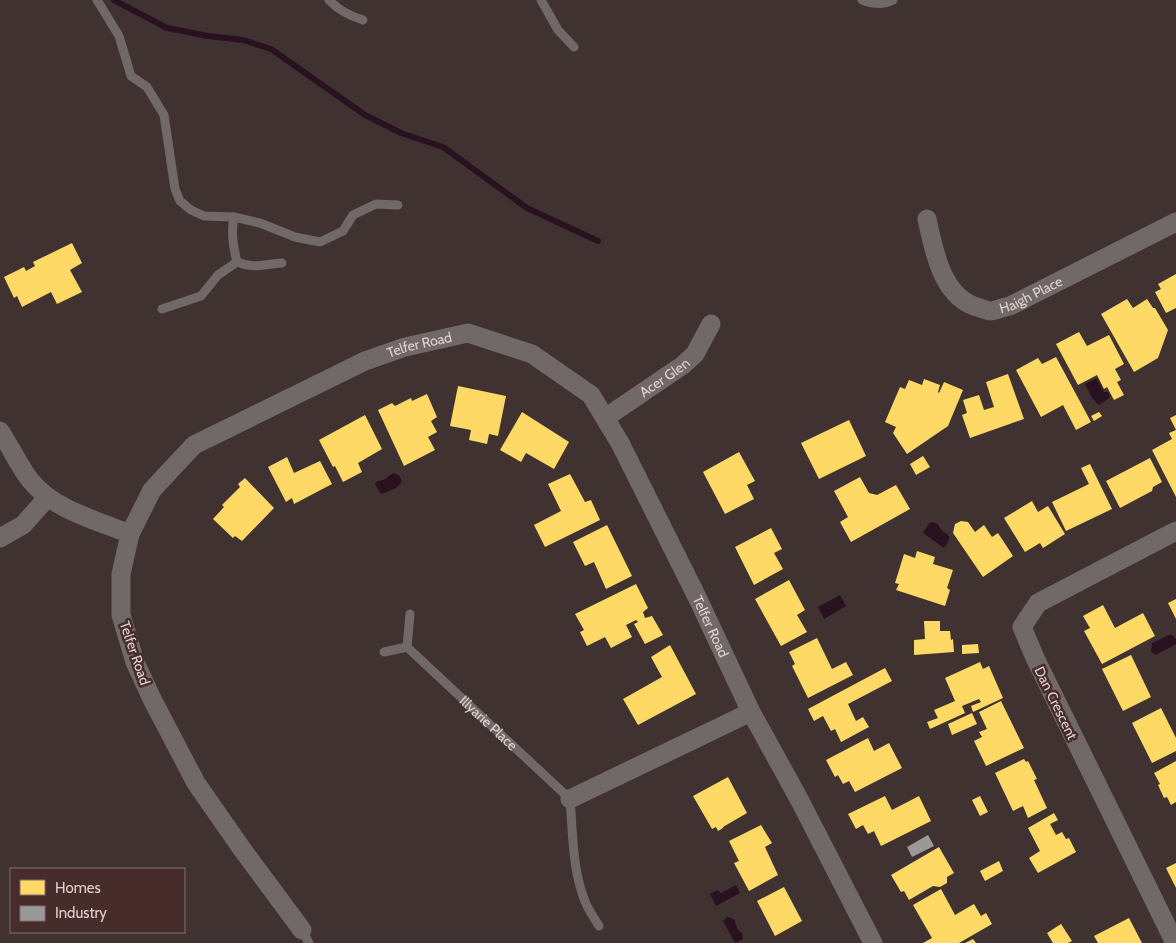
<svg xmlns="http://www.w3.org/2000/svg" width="1176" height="943" font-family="Cabin,sans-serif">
	<rect width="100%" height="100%" fill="#403231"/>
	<g fill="#2a1120">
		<path d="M1097,378L1104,392H1108L1110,396L1108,399L1099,405L1092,398L1085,384Z"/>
		<path d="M393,473L399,475L402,481C399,488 388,492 381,494L375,484C378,479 380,482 385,479C388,477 390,475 393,473Z"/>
		<path d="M932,522L938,524C942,537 957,531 944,548L923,533L929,523Z"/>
		<path d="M840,595L846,606L824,619L818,607Z"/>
		<path d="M1169,635H1172L1176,639V644L1156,655L1151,652L1152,643Z"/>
		<path d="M736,885L740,893L716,906L710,894L717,890L721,893Z"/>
		<path d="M727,917L734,919L738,930L742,933L743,939L735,943L723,921Z"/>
	</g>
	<g fill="#ffd966">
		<path d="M72,243L82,263L70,270L82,292L57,304L51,292L22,307L17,296L14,298L4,277L24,267L26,271L35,266L33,262Z"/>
		<path d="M1176,274V308L1166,313L1155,292L1161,289L1158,284Z"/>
		<path d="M1127,299L1133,308L1147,299L1153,308H1155L1168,330L1158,358L1134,372L1101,314Z"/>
		<path d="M1079,332L1087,346L1109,335L1124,364L1115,369L1121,380L1117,382L1124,395L1114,400L1107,387L1104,389L1097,375L1078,385L1056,344Z"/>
		<path d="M1056,357L1091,422L1076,430L1063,405L1041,417L1016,370L1038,358L1042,364Z"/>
		<path d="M1008,374L1024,419L970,438L962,415L967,413L963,400L979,395L984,410L994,407L986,382Z"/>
		<path d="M924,379L940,385L938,392L939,393L944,382L963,390L948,426L907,454L893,433L896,427L885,422L900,387L905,389L909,380L922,385Z"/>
		<path d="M458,386L506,396L498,436L489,434L487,444L469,440L471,430L450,426Z"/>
		<path d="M427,394L437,417L431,421L437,432L428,437L435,450L404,466L378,410L392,403L395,406L411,398L412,401Z"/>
		<path d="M522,412L569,442L554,469L526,453L521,462L500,450Z"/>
		<path d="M1099,412L1102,416L1094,421L1091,416Z"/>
		<path d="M365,415L382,449L358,463L362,472L343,482L335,466L333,467L319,440Z"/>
		<path d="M1176,415V430L1170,418Z"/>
		<path d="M849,420L866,456L819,479L801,443Z"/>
		<path d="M1176,430V497L1152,450L1172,439L1169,433Z"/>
		<path d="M739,452L755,481L747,485L754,499L725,514L703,472Z"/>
		<path d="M923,456L930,467L916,475L910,464Z"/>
		<path d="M287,457L294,473L320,461L332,484L294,504L292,498L286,502L268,467Z"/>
		<path d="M1150,458L1162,482L1153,487L1152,491L1120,508L1106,481Z"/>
		<path d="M1090,464L1112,509L1066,531L1052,502L1089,484L1081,468Z"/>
		<path d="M570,474L585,502L591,500L600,520L545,547L534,525L561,511L548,484Z"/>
		<path d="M860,477L869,493L877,495L896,485L910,509L851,542L840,522L848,517L834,491Z"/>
		<path d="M245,478L274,508L242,541L235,536L233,538L213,519L224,507L222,505L240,487L238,484Z"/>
		<path d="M1032,501L1038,512L1048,506L1065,534L1043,548L1040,543L1025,552L1004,518Z"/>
		<path d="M961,521L968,522L975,532L984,525L992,537L998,533L1013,556L983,577L953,533L955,524Z"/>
		<path d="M607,525L632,576L606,589L594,562L585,566L573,542Z"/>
		<path d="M771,528L782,549L774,553L783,569L754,585L735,547Z"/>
		<path d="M917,551L935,557L933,564L953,570L947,588L950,590L945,606L896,590L899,584L895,583L904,554L915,558Z"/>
		<path d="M789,580L805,610L797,615L807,632L781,646L755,599Z"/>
		<path d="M636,584L648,608L643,612L645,618L652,616L663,635L645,644L634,624L638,622L636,620L626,625L632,637L611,648L605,637L587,646L580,632L584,630L575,614Z"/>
		<path d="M1176,599V619L1168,603Z"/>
		<path d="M1103,605L1115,628L1143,613L1155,636L1102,664L1084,631L1090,628L1083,616Z"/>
		<path d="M924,621H940V631H950L951,640L953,639L954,652L914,655V640L925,639Z"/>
		<path d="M817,638L832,669L846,662L853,675L808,698L792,666L795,664L789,652Z"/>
		<path d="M978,644L979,653L962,654V645Z"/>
		<path d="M670,645L696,694L638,725L623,699L662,677L651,657Z"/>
		<path d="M1131,655L1151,697L1123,711L1102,669Z"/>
		<path d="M980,662L983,669L989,666L1003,698L973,712L971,706L981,702L979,699L962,706L965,713L930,729L927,722L938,718L934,710L955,701L945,678Z"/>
		<path d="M885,668L892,681L848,704L856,721L863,717L869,727L841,742L835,729L831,731L823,716L814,721L808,709Z"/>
		<path d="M1001,701L1024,748L986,766L974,741L982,737L979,732L987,729L979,712Z"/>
		<path d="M1161,708L1176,738V751L1152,763L1132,723Z"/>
		<path d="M972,713L977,724L952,735L948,724Z"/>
		<path d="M868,738L874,751L889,743L902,768L855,792L849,781L843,784L838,775L835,777L826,760Z"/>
		<path d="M1024,759L1026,762L1028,761L1037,779L1034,780L1047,808L1028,818L1023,806L1013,811L995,773Z"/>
		<path d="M1176,761V802L1171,805L1167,797L1164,798L1158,785L1160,784L1154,773Z"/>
		<path d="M728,777L747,813L723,827V828L718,831L716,827L712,829L693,796Z"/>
		<path d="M885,796L892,810L919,796L931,821L881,846L874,831L868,834L863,825L856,829L848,814Z"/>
		<path d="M980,796L988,812L980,816L972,800Z"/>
		<path d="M1054,813L1058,820L1050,824L1056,835L1062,832L1066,839L1069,838L1076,852L1038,873L1029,858L1040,851L1028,828Z"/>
		<path d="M761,825L772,843L765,847L778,875L749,891L734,863L739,861L729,841Z"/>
		<path d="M939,847L954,873L947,877V883L940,887L933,886L909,900L904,891L901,892L891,875Z"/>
		<path d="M999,861L1003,871L985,881L980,871Z"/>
		<path d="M1176,863V888L1166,868Z"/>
		<path d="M784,887L802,921L775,936L757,901Z"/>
		<path d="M941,889L955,915L974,904L981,916L986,913L992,924L959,943H923L932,938L913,905Z"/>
		<path d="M1129,918L1142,943H1098L1094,936Z"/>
		<path d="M1061,924L1072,941L1068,943H1053L1047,933Z"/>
		<path d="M973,939L976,943H965Z"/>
	</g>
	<path fill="#999" d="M928,835L934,846L912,857L907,847Z"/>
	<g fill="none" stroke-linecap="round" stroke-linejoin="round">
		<path stroke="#2a1120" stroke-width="6" d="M114,0L167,28L208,36L243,40L271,49L365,115L401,133L443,147L527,208L598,241"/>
		<g stroke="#716967" stroke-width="9">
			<path d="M97,0L119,36L131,76L147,87L164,115L175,189L180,201L191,210L204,216L234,217L260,223L295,237L320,242L343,231L353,215L376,204L398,205"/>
			<path d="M329,0C339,11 350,16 363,20"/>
			<path d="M541,0L558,30L574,47"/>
			<path d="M862,0C870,4 884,5 893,0"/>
			<path d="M234,217C231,233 233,246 237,262"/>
			<path d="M162,309L201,296L218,275L237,262C254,269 264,264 282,263"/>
			<path d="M407,647L410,614"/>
			<path id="s1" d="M384,652L407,647L570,799C573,834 572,873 587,906C591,913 595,920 599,926"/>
			<path d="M302,930L309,943"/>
		</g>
		<g stroke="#716967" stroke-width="19">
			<path id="s2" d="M927,219C934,251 942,299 980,308C983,309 988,311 991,311C997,310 1004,307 1010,306L1176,222"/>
			<path id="s3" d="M605,418L683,365L695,354L711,324"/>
			<path d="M0,431C10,446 19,466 30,480C54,510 96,520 130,534"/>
			<path d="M0,538L23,525L47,498"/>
			<path d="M570,799L751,712"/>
			<path id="s4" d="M302,930L242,849L196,783L152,699L135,662L121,615V574L130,534L152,490L194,445L365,361L405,347L468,333L532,354L591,395L620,443L697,597L751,712L799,799L873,943"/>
			<path d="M1175,943L1035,658L1022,627L1038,603L1176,531"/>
		</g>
	</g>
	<g text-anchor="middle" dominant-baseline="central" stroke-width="5" stroke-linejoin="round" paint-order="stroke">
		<g font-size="14" fill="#e1d0cf" stroke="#462c2b">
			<text stroke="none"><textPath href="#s2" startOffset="164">Haigh Place</textPath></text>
			<text stroke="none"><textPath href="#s4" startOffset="806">Telfer Road</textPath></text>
			<text stroke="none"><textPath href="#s3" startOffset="72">Acer Glen</textPath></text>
			<text stroke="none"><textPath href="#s4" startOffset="1256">Telfer Road</textPath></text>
			<text transform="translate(135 653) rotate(71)">Telfer Road</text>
			<text transform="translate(1056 703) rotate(64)">Dan Crescent</text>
			<text stroke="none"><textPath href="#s1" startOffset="135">Illyarie Place</textPath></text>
		</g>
	</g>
	<rect x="10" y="868" width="175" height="65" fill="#462c2b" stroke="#846e6d"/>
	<rect x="20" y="880" width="25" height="15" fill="#ffd966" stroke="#846e6d"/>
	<text x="55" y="893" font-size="15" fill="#e1d0cf">Homes</text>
	<rect x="20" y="906" width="25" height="15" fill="#999999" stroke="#846e6d"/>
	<text x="55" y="918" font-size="15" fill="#e1d0cf">Industry</text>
</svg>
